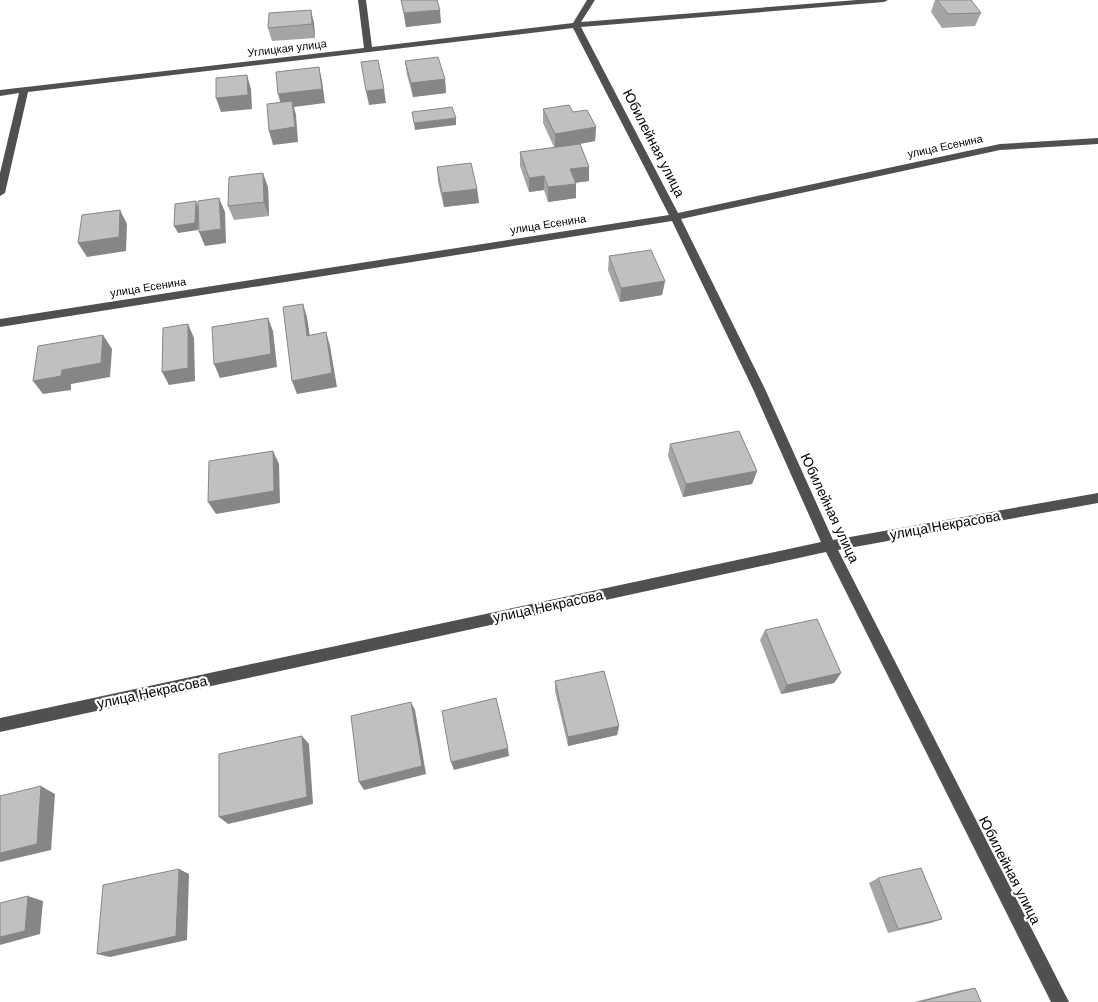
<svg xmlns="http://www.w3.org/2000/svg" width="1098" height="1002" font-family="Arial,sans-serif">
	<rect width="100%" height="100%" fill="#fff"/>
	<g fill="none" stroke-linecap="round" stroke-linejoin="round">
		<path fill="#505050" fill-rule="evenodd" d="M358,0H366L372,47L573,23L587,0H595L581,22L857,0H888L884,2L581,27L678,213L1000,144L1098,138V144L1000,150L681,219L765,389L833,540L1098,493V503L838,550L1069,1002H1051L826,552L0,732V718L821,542L753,389L672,221L0,327V319L669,215L573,28L28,92L5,193L0,196V173L19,93L0,96V90L364,48Z"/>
	</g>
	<g fill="#a5a5a5">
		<path d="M401,0H437L441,23L406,27Z"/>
		<path d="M935,0H971L981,13L975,26L942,28L931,12Z"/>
		<path d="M314,23L315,38L272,41L268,28Z"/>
		<path d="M405,61L445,79L446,93L413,97L407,75Z"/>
		<path d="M543,109L573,112L596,127L595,141L580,144L589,167V181L576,183V198L548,202L544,190L529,192L520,166V152L554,147L543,123Z"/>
		<path d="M437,167L477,189L479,203L444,207L438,182Z"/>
		<path d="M268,187L269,216L234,220L228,206Z"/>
		<path d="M609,256L665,281L662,295L620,302L608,270Z"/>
		<path d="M670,444L757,471L752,484L683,497L668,456Z"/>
		<path d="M765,630L841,673L834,683L781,694L760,640Z"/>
		<path d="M555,681L619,726L617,735L568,746L555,691Z"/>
		<path d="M878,878L942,919L931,923L888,933L869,883Z"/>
		<path d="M975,988L981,1002H914L962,990Z"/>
	</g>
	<g fill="#868686">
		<path d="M311,10L314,23L315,38L312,24Z"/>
		<path d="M440,10L441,23L406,27L404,13Z"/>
		<path d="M319,67L322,81L325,103L294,107L296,115L298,142L273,145L269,131L282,108L278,94Z"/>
		<path d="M247,75L251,89L252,109L221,112L216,98Z"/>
		<path d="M445,79L446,93L413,97L411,83Z"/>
		<path d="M384,89L386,103L369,105L366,91Z"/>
		<path d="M456,118V125L415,130L414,123Z"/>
		<path d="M596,127L595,141L555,148V134Z"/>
		<path d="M589,167V181L570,183V169Z"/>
		<path d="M263,173L268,187L269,216L264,202Z"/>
		<path d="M544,176V190L529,192V178Z"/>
		<path d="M576,184V198L548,202V187Z"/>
		<path d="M477,189L479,203L444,207L442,193Z"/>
		<path d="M219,198L225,212L226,243L205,246L199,232Z"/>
		<path d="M196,201L199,209L198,230L178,233L174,226Z"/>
		<path d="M120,210L127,224L126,251L87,257L78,243Z"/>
		<path d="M665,281L662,295L620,302L621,288Z"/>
		<path d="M303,304L307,317L312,350L307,336Z"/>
		<path d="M268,318L273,331L277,367L220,378L214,364Z"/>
		<path d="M188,324L194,338L195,381L169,385L162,372Z"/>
		<path d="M326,332L330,346L337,387L297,394L292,381Z"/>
		<path d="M103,335L112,349L110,377L71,384V390L43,394L33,381L62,370Z"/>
		<path d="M273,451L279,464L280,503L216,514L208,502Z"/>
		<path d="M757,471L752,484L683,497L686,484Z"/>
		<path d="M841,673L834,683L781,694L787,685Z"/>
		<path d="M411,702L415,710L426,774L364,790L359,782Z"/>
		<path d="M619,726L617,735L568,746V737Z"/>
		<path d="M302,736L309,744L313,804L228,824L219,817Z"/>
		<path d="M508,748L509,756L454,770L451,762Z"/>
		<path d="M41,786L55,794L51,850L0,862V853Z"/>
		<path d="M179,869L189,874L187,940L110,957L97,954Z"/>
		<path d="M28,896L43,901L40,934L0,945V937Z"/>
	</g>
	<g fill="#c0c0c0" stroke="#868686">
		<path d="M401,0H437L440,10L404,13Z"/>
		<path d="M937,0H971L981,13L948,14Z"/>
		<path d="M311,10L312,24L268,28L269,13Z"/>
		<path d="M438,57L445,79L411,83L405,61Z"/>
		<path d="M378,60L384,89L366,91L361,62Z"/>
		<path d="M319,67L322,89L278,94L276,72Z"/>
		<path d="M247,75L248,95L216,98V78Z"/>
		<path d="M292,101L295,127L269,131L267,104Z"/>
		<path d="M569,105L573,112L587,110L596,127L555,134L543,109Z"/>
		<path d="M452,107L456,118L414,123L412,112Z"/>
		<path d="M580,144L589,167L570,169L576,184L548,187L544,176L529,178L520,152Z"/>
		<path d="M471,163L477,189L442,193L437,167Z"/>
		<path d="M263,173L264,202L228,206L229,177Z"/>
		<path d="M219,198L221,229L199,232L198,201Z"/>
		<path d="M196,201L195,223L174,226L175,204Z"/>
		<path d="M120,210L119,237L78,243L82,215Z"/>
		<path d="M651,250L665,281L621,288L609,256Z"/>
		<path d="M303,304L307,336L326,332L332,373L292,381L283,307Z"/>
		<path d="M268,318L271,354L214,364L212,327Z"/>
		<path d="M188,324V368L162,372L163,328Z"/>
		<path d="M103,335L101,363L62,370L61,376L33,381L38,346Z"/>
		<path d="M739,431L757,471L686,484L670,444Z"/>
		<path d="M273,451L274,491L208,502L209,461Z"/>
		<path d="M817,619L841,673L787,685L765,630Z"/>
		<path d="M604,671L619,726L568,737L555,681Z"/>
		<path d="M496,698L508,748L451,762L442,711Z"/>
		<path d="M411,702L422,766L359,782L351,716Z"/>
		<path d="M302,736L307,797L219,817V754Z"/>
		<path d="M41,786L37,844L0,853V796Z"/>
		<path d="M921,868L942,919L898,929L878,878Z"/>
		<path d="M179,869L176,936L97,954L103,885Z"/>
		<path d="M28,896L25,931L0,937V903Z"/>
		<path d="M975,988L981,1002H919Z"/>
	</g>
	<g text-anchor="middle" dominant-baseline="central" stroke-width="4.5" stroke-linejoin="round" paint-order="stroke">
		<g font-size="11" fill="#000" stroke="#fff">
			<text transform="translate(287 48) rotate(-7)">Углицкая улица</text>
			<text transform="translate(945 146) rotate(-12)">улица Есенина</text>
			<text transform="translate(548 224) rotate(-9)">улица Есенина</text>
			<text transform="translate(148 287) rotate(-9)">улица Есенина</text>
		</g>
		<g font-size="14" fill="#000" stroke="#fff">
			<text transform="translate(654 143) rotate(63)">Юбилейная улица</text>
			<text transform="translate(830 508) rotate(65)">Юбилейная улица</text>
			<text transform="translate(945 525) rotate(-10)">улица Некрасова</text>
			<text transform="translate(548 606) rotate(-12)">улица Некрасова</text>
			<text transform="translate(152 692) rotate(-12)">улица Некрасова</text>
			<text transform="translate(1010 870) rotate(63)">Юбилейная улица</text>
		</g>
	</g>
</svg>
